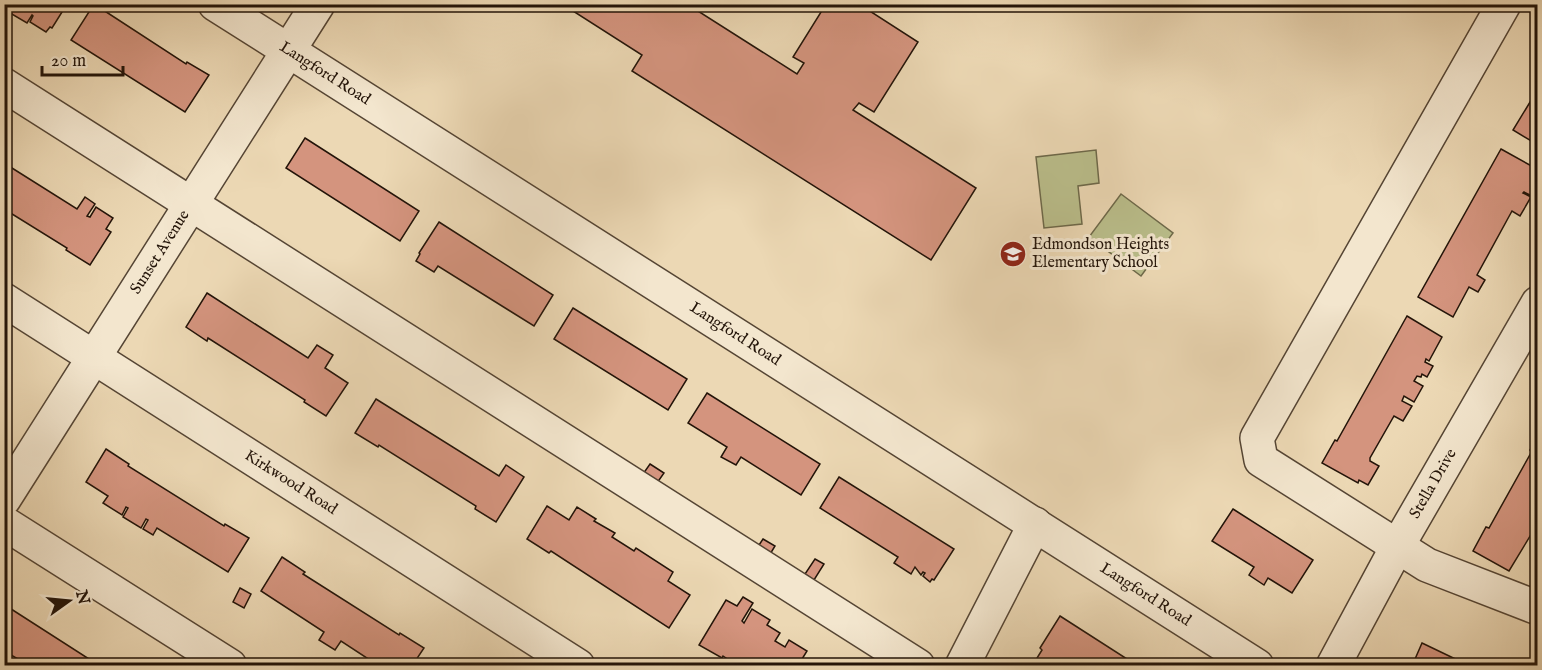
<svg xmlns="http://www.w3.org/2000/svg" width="1542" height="670" font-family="'IM FELL English',serif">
	<rect width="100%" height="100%" fill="#ecd8b4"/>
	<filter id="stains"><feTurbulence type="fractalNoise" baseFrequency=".00333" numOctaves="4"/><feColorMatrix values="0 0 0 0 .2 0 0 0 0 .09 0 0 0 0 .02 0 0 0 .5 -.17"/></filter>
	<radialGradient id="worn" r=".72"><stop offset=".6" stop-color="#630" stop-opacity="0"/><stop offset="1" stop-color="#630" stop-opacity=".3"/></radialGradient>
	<g fill="#babe8b" stroke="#6e694a" stroke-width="1.5">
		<path d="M1096,150L1099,183L1078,186L1082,224L1044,228L1036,157Z"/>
		<path d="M1121,194L1173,233L1141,276L1089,237Z"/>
	</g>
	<g fill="#d4947e" stroke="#231409" stroke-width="1.5">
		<path d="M67,4L52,28L50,27L46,32L30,22L33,16L32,15L27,23L10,13L15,4Z"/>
		<path d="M94,4L186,64L187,62L209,75L185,112L71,40Z"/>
		<path d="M562,4H687L797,74L804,63L793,57L826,4H859L918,42L874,112L859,103L853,110L976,188L931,260L632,71L642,55Z"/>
		<path d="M1538,89V145L1513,130Z"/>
		<path d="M305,138L419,211L400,241L286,168Z"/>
		<path d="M1501,149L1537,169L1536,173L1538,174V191L1534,197L1524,192L1523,193L1531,197L1520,216L1512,211L1477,275L1485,280L1478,292L1469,287L1453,317L1418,297Z"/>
		<path d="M4,163L77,209L85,197L95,204L87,216L90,217L96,207L113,218L106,229L111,232L90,265L66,250L67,248L4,209Z"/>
		<path d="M439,222L553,295L534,326L438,266L434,272L416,261L420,254L419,253Z"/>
		<path d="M207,293L308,358L317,345L333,355L325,368L348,383L326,416L304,402L305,400L208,338L207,341L186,327Z"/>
		<path d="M573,308L687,379L668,410L554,339Z"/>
		<path d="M1407,316L1442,337L1429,361L1426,359L1425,362L1433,366L1427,377L1422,374L1421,377L1417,376L1414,381L1423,386L1414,402L1404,396L1402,401L1412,406L1403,421L1394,416L1370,458V461L1379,466L1368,485L1359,480L1358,483L1322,463L1335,440L1337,441Z"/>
		<path d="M707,393L820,464L801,495L741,457L736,465L721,457L727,447L688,423Z"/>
		<path d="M376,399L499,476L506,465L524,477L496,522L475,509L476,506L379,445L378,447L355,433Z"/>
		<path d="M1538,436V523L1509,571L1473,551L1486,527L1489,528L1532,451L1530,450Z"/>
		<path d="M106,449L129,464L128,466L224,526L225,524L249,538L228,572L157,528L153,535L143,529L148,520L146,519L141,528L123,517L128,508L126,507L122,515L103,503L108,496L86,482Z"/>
		<path d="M650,464L664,473L657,483L643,474Z"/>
		<path d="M839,477L954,549L934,580L932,579L930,582L923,576L925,573L923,572L921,575L915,567L911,574L894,563L898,557L820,508Z"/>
		<path d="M547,506L569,520L577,507L596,519L594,521L615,533L612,537L634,551L636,548L673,572L668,581L690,595L669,628L551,551L549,553L527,539Z"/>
		<path d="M1233,509L1313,560L1292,593L1268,578L1264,585L1249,575L1254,567L1212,541Z"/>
		<path d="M763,539L775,546L769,556L757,548Z"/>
		<path d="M282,557L305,572L303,574L399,635L400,633L424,648L412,666H379L341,641L335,650L319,640L324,632L261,591Z"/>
		<path d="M815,559L824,564L814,580L805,574Z"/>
		<path d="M240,588L251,594L244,608L233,602Z"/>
		<path d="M743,597L753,603L742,621L744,623L752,609L770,620L767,625L780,633L775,641L785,647L789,640L807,651L802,659L813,666H738L723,656L722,658L699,645L726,600L737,606Z"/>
		<path d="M8,607L100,666H30L4,651V612Z"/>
		<path d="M1060,616L1138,666H1061L1064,661L1061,659L1057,666H1050L1037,658L1042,650L1040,648Z"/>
		<path d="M1422,643L1470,666H1412Z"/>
	</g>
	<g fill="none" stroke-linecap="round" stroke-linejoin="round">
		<defs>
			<g id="minor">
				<path id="s1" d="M215,4L1257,666"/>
				<path d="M1504,4L1257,438L1261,460L1427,565L1538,608"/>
				<path d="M4,85L918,666"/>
				<path id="s2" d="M4,300L578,666"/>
				<path id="s3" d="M4,499L318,4"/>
				<path d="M4,523L230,666"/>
				<path d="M962,666L1035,524"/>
				<path id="s4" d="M1333,666L1397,547L1538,303"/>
			</g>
		</defs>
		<use href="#minor" stroke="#554534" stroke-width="36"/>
		<use href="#minor" stroke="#f3e6ce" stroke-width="33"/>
	</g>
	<defs>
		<symbol id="school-disc" viewBox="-11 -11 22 22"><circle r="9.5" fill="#8f2418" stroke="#f3e6ce"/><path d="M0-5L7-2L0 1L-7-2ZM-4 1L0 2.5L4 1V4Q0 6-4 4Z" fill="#fff"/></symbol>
	</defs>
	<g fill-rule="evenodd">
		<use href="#school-disc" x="998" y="239" width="30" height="30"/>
	</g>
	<g text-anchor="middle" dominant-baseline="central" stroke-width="6" stroke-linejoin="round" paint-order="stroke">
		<g font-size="16" fill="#231409" stroke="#f3e6ce">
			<text stroke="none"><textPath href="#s1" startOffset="130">Langford Road</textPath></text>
			<text stroke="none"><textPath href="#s3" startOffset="292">Sunset Avenue</textPath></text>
			<text stroke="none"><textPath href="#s1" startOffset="616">Langford Road</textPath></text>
			<text stroke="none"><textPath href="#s2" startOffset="340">Kirkwood Road</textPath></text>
			<text stroke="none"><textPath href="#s4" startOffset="208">Stella Drive</textPath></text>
			<text stroke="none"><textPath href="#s1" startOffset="1102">Langford Road</textPath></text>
		</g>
		<g font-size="16" fill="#231409" stroke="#f3e6ce" text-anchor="start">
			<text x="1032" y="245">Edmondson Heights<tspan x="1032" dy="18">Elementary School</tspan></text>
		</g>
	</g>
	<rect width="1542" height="670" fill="none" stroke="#ecd8b4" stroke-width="24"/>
	<rect x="6" y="6" width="1530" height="658" fill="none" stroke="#231409" stroke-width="3"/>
	<rect x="12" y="12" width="1518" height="646" fill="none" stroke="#231409" stroke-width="1.5"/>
	<g transform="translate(69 601) rotate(75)" stroke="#f3e6ce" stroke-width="4.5" paint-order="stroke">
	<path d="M0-4.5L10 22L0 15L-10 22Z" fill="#231409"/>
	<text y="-9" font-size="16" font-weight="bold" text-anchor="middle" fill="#231409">N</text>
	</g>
	<path d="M42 66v9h81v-9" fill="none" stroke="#231409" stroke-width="3"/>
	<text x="51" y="66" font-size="18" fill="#231409" stroke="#f3e6ce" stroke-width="4.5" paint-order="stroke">20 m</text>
	<rect width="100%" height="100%" filter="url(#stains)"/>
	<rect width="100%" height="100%" fill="url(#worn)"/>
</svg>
